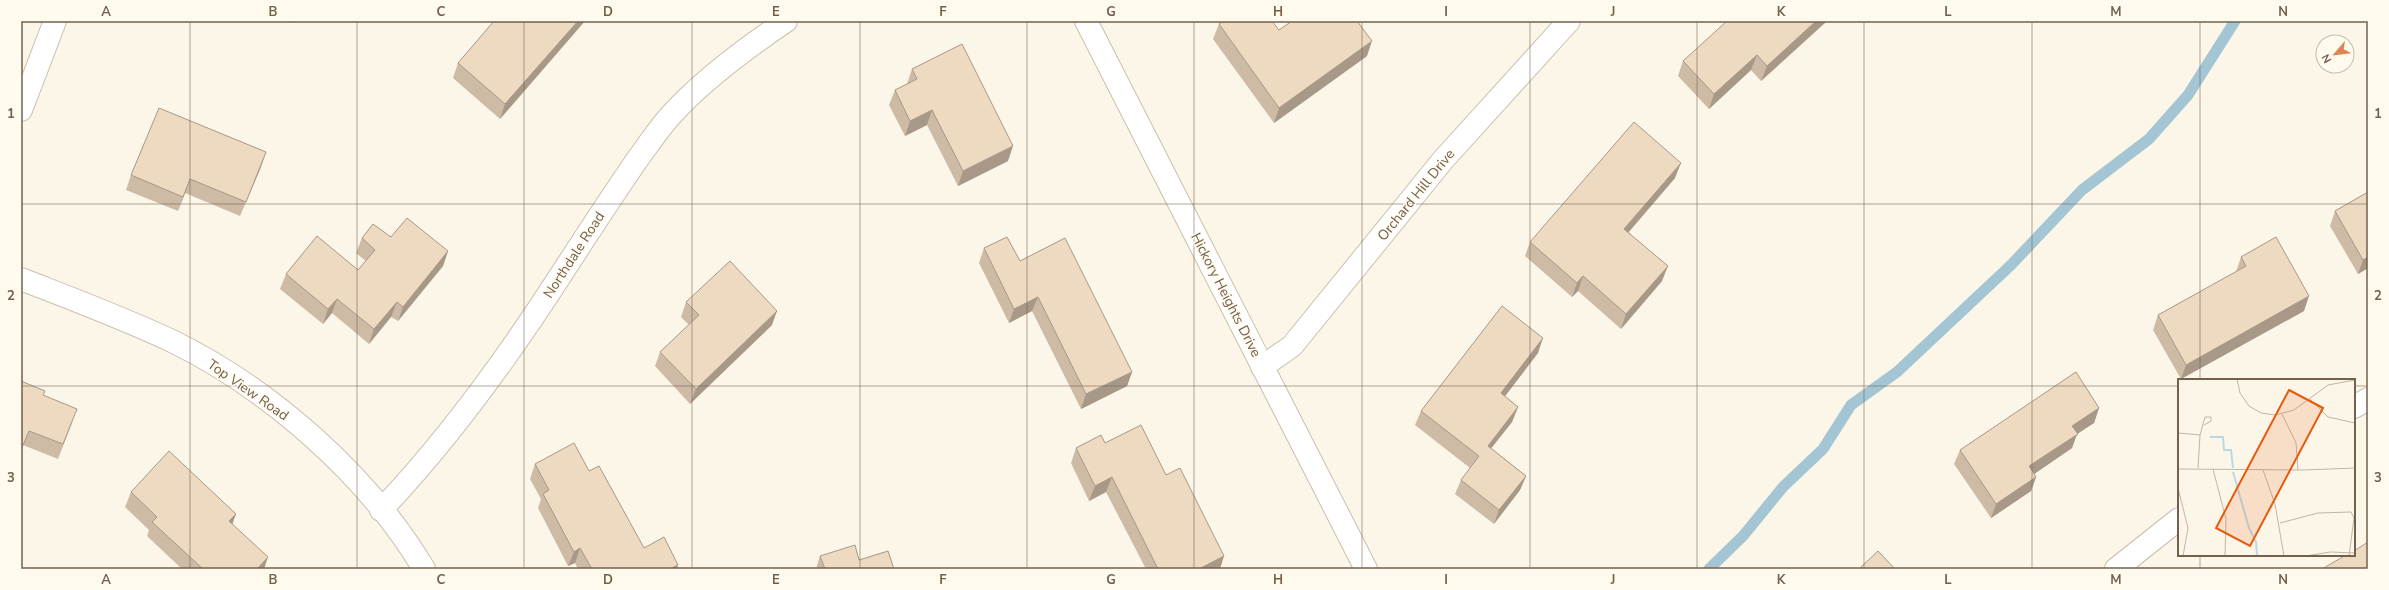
<svg xmlns="http://www.w3.org/2000/svg" width="2389" height="590" font-family="'Nunito Sans',sans-serif">
	<rect width="100%" height="100%" fill="#fbf6e8"/>
	<g fill="none" stroke-linecap="round" stroke-linejoin="round">
		<path stroke="#a4c6d4" stroke-width="11" d="M1709,569L1743,536L1783,487L1823,449L1851,405L1897,372L2011,265L2082,190L2149,139L2188,95L2235,21"/>
		<defs>
			<g id="minor">
				<path d="M1086,21L1366,569"/>
				<path d="M21,110L55,21"/>
				<path d="M21,279C72,299 123,318 172,341C270,389 368,475 424,569"/>
				<path d="M1262,367L1292,346L1443,160L1569,21"/>
				<path d="M2354,407L2368,399"/>
				<path d="M381,510C450,438 510,354 564,270C588,233 612,196 637,160C648,145 659,128 672,114C705,78 746,48 786,21"/>
				<path d="M2116,569L2179,519"/>
			</g>
		</defs>
		<use href="#minor" stroke="#ccbfae" stroke-width="24"/>
		<use href="#minor" stroke="#fff" stroke-width="22"/>
	</g>
	<g fill="#cdbba6">
		<path d="M285,21H293L292,23Z"/>
		<path d="M1827,21L1761,81L1751,70L1709,109L1678,76L1683,61Z"/>
		<path d="M584,22L500,119L453,78L458,63Z"/>
		<path d="M1219,24L1279,30L1367,56L1274,123L1213,39Z"/>
		<path d="M912,69L1008,161L958,186L927,125L905,136L889,105L895,90L907,84Z"/>
		<path d="M261,167L240,216L185,193L178,211L126,190L131,175Z"/>
		<path d="M1675,178L1629,232L1662,281L1621,329L1578,291L1572,297L1525,256L1530,242Z"/>
		<path d="M2368,192V268L2358,274L2330,226L2335,211Z"/>
		<path d="M391,237L448,251L443,266L398,321L391,317L369,344L332,313L323,324L280,289L286,274L358,270L366,261L356,253L362,238Z"/>
		<path d="M984,248L1020,261L1132,372L1127,386L1081,409L1032,311L1009,323L979,263Z"/>
		<path d="M2241,257L2304,311L2181,379L2153,330L2158,315L2236,272Z"/>
		<path d="M686,302L772,325L690,404L655,366L660,352L689,325L681,317Z"/>
		<path d="M1538,353L1505,396L1518,407L1512,422L1491,448L1526,476L1520,490L1494,524L1455,494L1461,480L1470,468L1415,425L1421,411Z"/>
		<path d="M21,381L43,395L72,423L58,459L23,445Z"/>
		<path d="M2099,408L2094,423L2077,434L2072,448L2034,474L2036,477L2031,491L1991,518L1954,464L1960,450Z"/>
		<path d="M1105,443L1166,475L1220,569H1146L1106,492L1089,501L1071,463L1076,448Z"/>
		<path d="M535,464L644,548L677,569H578L575,563L568,566L538,508L541,499L530,479Z"/>
		<path d="M131,492L232,524L264,569H182L147,536L149,530L125,507Z"/>
		<path d="M820,556L859,560L894,569H816Z"/>
	</g>
	<g fill="#a79887">
		<path d="M578,21H585L500,119L505,104Z"/>
		<path d="M1816,21H1827L1761,81L1767,66Z"/>
		<path d="M1372,41L1367,56L1274,123L1279,108Z"/>
		<path d="M1757,55L1751,70L1709,109L1714,94Z"/>
		<path d="M932,110L927,125L905,136L910,121Z"/>
		<path d="M1013,146L1008,161L958,186L963,171Z"/>
		<path d="M266,152L261,167L240,216L246,202Z"/>
		<path d="M1681,163L1675,178L1619,243L1624,229Z"/>
		<path d="M190,179L185,193L178,211L183,197Z"/>
		<path d="M448,251L443,266L398,321L403,307Z"/>
		<path d="M2368,257V268L2358,274L2363,260Z"/>
		<path d="M1668,266L1662,281L1621,329L1626,314Z"/>
		<path d="M1583,276L1578,291L1572,297L1577,283Z"/>
		<path d="M2309,296L2304,311L2181,379L2186,365Z"/>
		<path d="M1038,297L1032,311L1009,323L1014,309Z"/>
		<path d="M337,299L332,313L323,324L328,309Z"/>
		<path d="M397,302L391,317L369,344L374,329Z"/>
		<path d="M777,311L772,325L690,404L696,389Z"/>
		<path d="M1543,338L1538,353L1496,408L1501,393Z"/>
		<path d="M1132,372L1127,386L1081,409L1086,394Z"/>
		<path d="M1518,407L1512,422L1482,460L1488,446Z"/>
		<path d="M2099,408L2094,423L2077,434L2072,448L2024,481L2029,466L2072,426Z"/>
		<path d="M1526,476L1520,490L1494,524L1499,510Z"/>
		<path d="M1112,477L1106,492L1089,501L1095,486Z"/>
		<path d="M2036,477L2031,491L1991,518L1996,504Z"/>
		<path d="M236,514L231,528L229,521Z"/>
		<path d="M580,548L575,563L568,566L574,552Z"/>
		<path d="M1224,556L1220,569H1199Z"/>
		<path d="M268,557L264,569H257Z"/>
		<path d="M678,565L677,569H670Z"/>
	</g>
	<g fill="#eed9c1" stroke="#a79887">
		<path d="M494,21H578L505,104L458,63Z"/>
		<path d="M1223,21H1272L1279,30L1292,21H1357L1372,41L1279,108L1219,24Z"/>
		<path d="M1727,21H1816L1767,66L1757,55L1714,94L1683,61Z"/>
		<path d="M962,44L1013,146L963,171L932,110L910,121L895,90L917,79L912,69Z"/>
		<path d="M159,108L266,152L246,202L190,179L183,197L131,175Z"/>
		<path d="M1634,122L1681,163L1624,229L1668,266L1626,314L1583,276L1577,283L1530,242Z"/>
		<path d="M2368,192V257L2363,260L2335,211Z"/>
		<path d="M407,218L448,251L403,307L397,302L374,329L337,299L328,309L286,274L317,236L358,270L375,250L362,238L373,224L391,237Z"/>
		<path d="M1007,237L1020,261L1065,238L1132,372L1086,394L1038,297L1014,309L984,248Z"/>
		<path d="M2276,237L2309,296L2186,365L2158,315L2246,266L2241,257Z"/>
		<path d="M730,261L777,311L696,389L660,352L699,315L686,302Z"/>
		<path d="M1502,306L1543,338L1501,393L1518,407L1488,446L1526,476L1499,510L1461,480L1479,456L1421,411Z"/>
		<path d="M2076,372L2099,408L2072,426L2078,434L2029,466L2036,477L1996,504L1960,450Z"/>
		<path d="M21,381L45,391L43,395L77,409L63,444L29,431L21,450Z"/>
		<path d="M1141,425L1166,475L1180,468L1224,556L1199,569H1158L1112,477L1095,486L1076,448L1101,435L1105,443Z"/>
		<path d="M574,443L589,471L599,466L644,548L664,537L678,565L670,569H592L580,548L574,552L543,494L549,490L535,464Z"/>
		<path d="M169,451L236,514L229,521L268,557L257,569H203L152,522L157,517L131,492Z"/>
		<path d="M2368,542V569H2322L2346,555H2354V551Z"/>
		<path d="M855,545L859,560L888,551L894,569H825L820,556Z"/>
		<path d="M1878,551L1895,569H1859Z"/>
	</g>
	<path fill="none" stroke="#73604d" stroke-width="1" stroke-opacity="0.55" d="M190,21V569M357,21V569M524,21V569M692,21V569M860,21V569M1027,21V569M1194,21V569M1362,21V569M1530,21V569M1697,21V569M1864,21V569M2032,21V569M2200,21V380M21,204H2368M21,386H2179M2354,386H2368M2200,555V569"/>
	<g text-anchor="middle" dominant-baseline="central" stroke-width="3" stroke-linejoin="round" paint-order="stroke">
		<g font-size="14" fill="#73604d" stroke="#fefaee">
			<text transform="translate(1416 195) rotate(-51)">Orchard Hill Drive</text>
			<text transform="translate(574 255) rotate(-57)">Northdale Road</text>
			<text transform="translate(1226 295) rotate(63)">Hickory Heights Drive</text>
			<text transform="translate(248 390) rotate(35)">Top View Road</text>
		</g>
	</g>
	<g transform="translate(2178 379)">
		<rect width="177" height="177" fill="#fbf6e8"/>
		<path fill="none" stroke="#bdd8e3" stroke-width="2" d="M32,58H45L46,71H53L55,89M55,93L71,149L78,163L79,177"/>
		<path fill="none" stroke="#c1b6a5" stroke-width="1" d="M59,0L62,14L71,27L83,34L97,36L116,31L150,6L177,1M131,19L150,38L177,44M104,35L118,64L120,91M0,54L22,56M20,89L22,56L27,38H33V42L26,46M0,90L126,91L177,89M35,90L48,140L47,177M85,91L97,125L106,177M0,109L10,149L5,177M102,144L140,134L173,133L176,139L171,177M128,177L152,173L177,174"/>
		<path fill="#e8590c" fill-opacity="0.15" stroke="#e8590c" stroke-width="2" d="M111,11L145,29L72,167L38,149Z"/>
		<rect width="177" height="177" fill="none" stroke="#73604d" stroke-width="2"/>
	</g>
	<rect width="2389" height="590" fill="none" stroke="#fefaee" stroke-width="44"/>
	<g transform="translate(2335 54) rotate(242)"><circle r="19" fill="#fefaee" stroke="#c6bcae"/>
	<path d="M0-3L7 15L0 10L-7 15Z" fill="#dc8656"/>
	<text y="-6" font-size="11" font-weight="bold" text-anchor="middle" fill="#73604d">N</text>
	</g>
	<rect x="22" y="22" width="2345" height="546" fill="none" stroke="#73604d" stroke-width="1.5"/>
	<g font-size="13" text-anchor="middle" font-weight="bold" fill="#73604d">
		<text x="106" y="16">A</text>
		<text x="273" y="16">B</text>
		<text x="441" y="16">C</text>
		<text x="608" y="16">D</text>
		<text x="776" y="16">E</text>
		<text x="943" y="16">F</text>
		<text x="1111" y="16">G</text>
		<text x="1278" y="16">H</text>
		<text x="1446" y="16">I</text>
		<text x="1613" y="16">J</text>
		<text x="1781" y="16">K</text>
		<text x="1948" y="16">L</text>
		<text x="2116" y="16">M</text>
		<text x="2283" y="16">N</text>
		<text x="11" y="118">1</text>
		<text x="2378" y="118">1</text>
		<text x="11" y="300">2</text>
		<text x="2378" y="300">2</text>
		<text x="11" y="482">3</text>
		<text x="2378" y="482">3</text>
		<text x="106" y="584">A</text>
		<text x="273" y="584">B</text>
		<text x="441" y="584">C</text>
		<text x="608" y="584">D</text>
		<text x="776" y="584">E</text>
		<text x="943" y="584">F</text>
		<text x="1111" y="584">G</text>
		<text x="1278" y="584">H</text>
		<text x="1446" y="584">I</text>
		<text x="1613" y="584">J</text>
		<text x="1781" y="584">K</text>
		<text x="1948" y="584">L</text>
		<text x="2116" y="584">M</text>
		<text x="2283" y="584">N</text>
	</g>
</svg>
